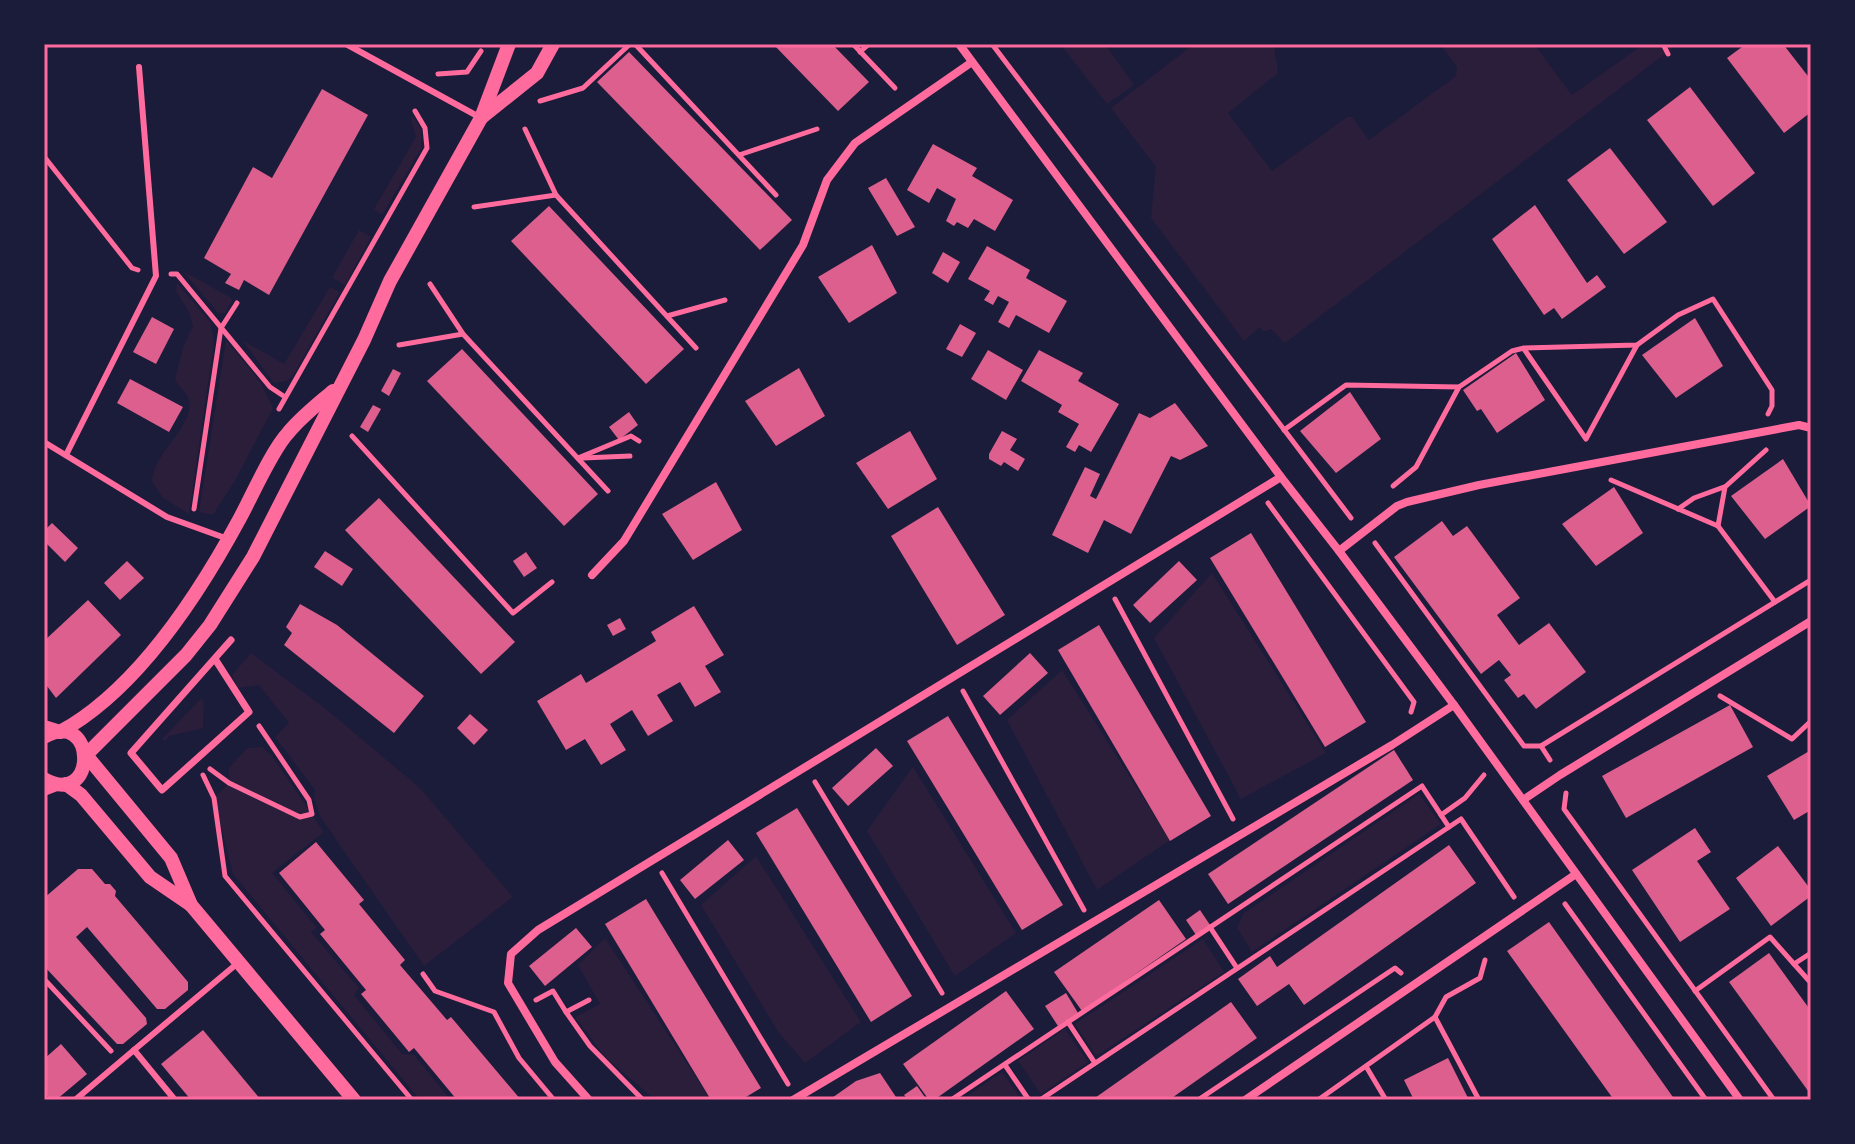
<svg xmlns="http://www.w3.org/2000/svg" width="1855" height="1144" font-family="Manrope,sans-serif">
	<rect width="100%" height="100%" fill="#1b1b3a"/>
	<g fill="#2a1e3b">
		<path d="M1060,44H1105L1134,85L1107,104Z"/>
		<path d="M1194,44H1274L1278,73L1228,113L1272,171L1347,117H1352L1369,140L1456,76L1457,67L1440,44H1534L1572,95L1644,44H1678L1285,343L1271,329L1264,332L1260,327L1244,341L1151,218L1156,167L1111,108Z"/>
		<path d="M413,117L421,129V149L382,215L374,209L416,137L411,119Z"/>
		<path d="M359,230L371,237L345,285L332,278Z"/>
		<path d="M183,271L233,299L225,313H218Z"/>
		<path d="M177,283L211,323L214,343L189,514L163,498L152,481C153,453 195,426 189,400C187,392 178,387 175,379L183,348L193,326L190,314L176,291Z"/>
		<path d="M330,287L340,292L294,374L287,381L274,383L242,340L284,364Z"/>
		<path d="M226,340L261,383L273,408L236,479L213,515L199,512Z"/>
		<path d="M1212,573L1326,753L1241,799L1154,638Z"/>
		<path d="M251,653L326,709L420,788L513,897L424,966L321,818L314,799L315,790L275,737L289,723L259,685L238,688L232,675Z"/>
		<path d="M1062,670L1170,840L1097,890L1007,720Z"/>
		<path d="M201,699L204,702L203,728L170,736L164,741L162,739Z"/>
		<path d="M262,747L272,756L324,832L272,873L317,928L311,932L359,988L354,995L402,1054L414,1055L451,1100H420L233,874L214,798L229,783V768L247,748Z"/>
		<path d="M913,767L1016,933L955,976L867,831Z"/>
		<path d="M1419,794L1441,824L1252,952L1237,928L1243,914Z"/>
		<path d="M756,856L861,1022L805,1063L779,1033L701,905Z"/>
		<path d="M605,938L711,1100H656L606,1058L575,1017L600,1004L578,965Z"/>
		<path d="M1203,939L1224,972L1096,1056L1075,1024Z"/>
		<path d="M1065,1029L1088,1062L1041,1094L1018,1061Z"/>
		<path d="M1002,1072L1022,1100H961Z"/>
	</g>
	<g fill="#dd5f8e">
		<path d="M773,44H832L869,82L838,111Z"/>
		<path d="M1746,44H1783L1811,80V112L1784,133L1727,58Z"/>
		<path d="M629,52L792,220L760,250L597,82Z"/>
		<path d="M1690,87L1755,173L1713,206L1647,120Z"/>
		<path d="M322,89L368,115L269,295L244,280L239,290L225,283L231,274L204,258L253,167L272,178Z"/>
		<path d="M933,144L977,168L972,176L1013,200L995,231L974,219L968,228L957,222L954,226L946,221L956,199L937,188L929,203L907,190Z"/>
		<path d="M1610,148L1667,222L1624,254L1567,180Z"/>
		<path d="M886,178L915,227L897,236L868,188Z"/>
		<path d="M1535,205L1587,283L1597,275L1606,287L1562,319L1554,308L1544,315L1492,239Z"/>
		<path d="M549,206L684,349L646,384L511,241Z"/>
		<path d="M872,245L897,293L849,323L818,277Z"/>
		<path d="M987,246L1030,270L1026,278L1067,301L1049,333L1016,315L1009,328L998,322L1009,302L998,296L993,305L984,300L990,291L968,279Z"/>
		<path d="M943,252L960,262L948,283L932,273Z"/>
		<path d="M152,317L174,329L156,364L133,352Z"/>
		<path d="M1695,318L1723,366L1676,398L1642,355Z"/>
		<path d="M960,324L976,333L962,357L946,349Z"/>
		<path d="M462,349L598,494L564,526L427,381Z"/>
		<path d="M988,350L1023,370L1006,400L971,379Z"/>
		<path d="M1039,350L1083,373L1078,381L1119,404L1091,452L1079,445L1075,452L1066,447L1079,424L1058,412L1062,405L1021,381Z"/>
		<path d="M1516,353L1545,400L1497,433L1481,409L1477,411L1463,390Z"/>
		<path d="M799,368L825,416L776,446L745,401Z"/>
		<path d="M393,369L401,373L389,396L381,391Z"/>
		<path d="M130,379L183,407L169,432L117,403Z"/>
		<path d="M1350,392L1381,439L1336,473L1300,431Z"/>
		<path d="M1175,403L1208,446L1180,460L1171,456L1131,534L1104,520L1088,553L1052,535L1085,467L1100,474L1090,496L1096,499L1139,413L1150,418Z"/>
		<path d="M373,405L381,409L368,432L360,427Z"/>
		<path d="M629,412L638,425L619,440L609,427Z"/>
		<path d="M910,431L937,479L888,509L856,463Z"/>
		<path d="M1002,431L1017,439L1010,450L1025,459L1018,471L1004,462L1001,466L989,459V454Z"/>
		<path d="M1783,459L1811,506L1765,539L1731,496Z"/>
		<path d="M716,482L742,530L693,560L662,514Z"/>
		<path d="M1614,487L1643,533L1596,566L1562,524Z"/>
		<path d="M379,498L515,642L481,674L345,530Z"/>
		<path d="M938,507L1005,615L957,645L891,536Z"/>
		<path d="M1442,521L1453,536L1467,526L1520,598L1497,615L1519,645L1549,623L1586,672L1536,709L1524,694L1518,698L1504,680L1511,675L1499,660L1481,674L1394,557Z"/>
		<path d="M52,523L78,548L65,562L44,541V531Z"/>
		<path d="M1251,533L1366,722L1325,747L1210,558Z"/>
		<path d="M325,551L353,569L342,586L314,567Z"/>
		<path d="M526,552L537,568L524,577L513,561Z"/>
		<path d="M127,561L144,578L120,600L104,583Z"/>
		<path d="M1179,561L1197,580L1150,623L1133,605Z"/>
		<path d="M88,600L121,635L56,698L44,682V641Z"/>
		<path d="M300,604L337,625L424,696L394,733L284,645L292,633L286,627Z"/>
		<path d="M694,606L724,655L705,666L721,692L695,707L680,682L657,695L673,721L648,736L632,710L610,724L626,750L601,765L585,739L566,750L537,701L581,674L586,683L656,641L651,632Z"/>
		<path d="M620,618L626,629L613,636L607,625Z"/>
		<path d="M1099,625L1211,816L1170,841L1058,650Z"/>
		<path d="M1030,653L1048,673L1000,715L983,696Z"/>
		<path d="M1730,705L1753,747L1626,818L1602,776Z"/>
		<path d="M470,714L488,730L474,745L457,728Z"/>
		<path d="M948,716L1063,905L1022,930L907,741Z"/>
		<path d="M876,748L893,766L848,806L832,788Z"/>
		<path d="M1394,750L1413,780L1228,904L1208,874Z"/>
		<path d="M1811,750V810L1794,820L1767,776Z"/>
		<path d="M797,808L912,996L871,1022L756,833Z"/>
		<path d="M1695,828L1711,852L1697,861L1730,909L1680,942L1632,870Z"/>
		<path d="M728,840L744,860L695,899L680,880Z"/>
		<path d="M316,842L364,900L359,904L405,960L400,965L447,1020L451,1017L521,1100H457L414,1048L409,1052L361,994L366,990L320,934L325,930L279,873Z"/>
		<path d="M1449,845L1476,883L1304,1005L1289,984L1257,1006L1238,979L1270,956L1277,967Z"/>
		<path d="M1778,846L1811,890V896L1771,926L1736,878Z"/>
		<path d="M78,869H92L105,884H110L116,891L115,896L188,982V990L165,1009H157L87,927L76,937L146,1018L147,1024L123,1044H117L44,966V898Z"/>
		<path d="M646,899L761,1088L741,1100H711L605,924Z"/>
		<path d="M1159,900L1186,939L1082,1011L1054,972Z"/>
		<path d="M1200,910L1210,925L1196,935L1186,920Z"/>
		<path d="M1549,922L1675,1100H1614L1507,951Z"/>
		<path d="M576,928L592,947L545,986L529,966Z"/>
		<path d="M1769,953L1811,1011V1095L1729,982Z"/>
		<path d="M1006,991L1034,1029L934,1100H929L903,1064Z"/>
		<path d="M1066,993L1078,1013L1058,1026L1045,1006Z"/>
		<path d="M1231,1002L1257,1038L1169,1100H1092Z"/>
		<path d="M203,1030L261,1100H191L161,1064Z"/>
		<path d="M61,1044L87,1074L56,1100H51L44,1092V1059Z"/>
		<path d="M1448,1058L1469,1100H1414L1404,1080Z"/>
		<path d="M880,1073L898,1100H829L856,1081Z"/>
		<path d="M917,1086L927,1100H908L904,1095Z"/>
	</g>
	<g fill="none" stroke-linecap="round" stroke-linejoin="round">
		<g stroke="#ff6b9d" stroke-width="5">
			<path d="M635,44L776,195"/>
			<path d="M853,44L895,88"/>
			<path d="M992,44L1351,518"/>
			<path d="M1663,44L1668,54"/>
			<path d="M860,52L869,44"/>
			<path d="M438,74L467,72L481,51"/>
			<path d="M540,101L583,88L630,44"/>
			<path d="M525,129L556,195"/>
			<path d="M739,155L817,129"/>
			<path d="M46,159L132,268L138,270"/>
			<path d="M474,207L556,195L696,348"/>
			<path d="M171,274H177L270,387L285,397"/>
			<path d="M430,284L463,334L608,491"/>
			<path d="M667,316L725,300"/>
			<path d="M399,345L463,334"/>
			<path d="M1524,349L1586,439L1637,345"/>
			<path d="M279,409L427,148L425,128L415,111"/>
			<path d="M1284,430L1346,385L1459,387L1512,351L1524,348L1637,345L1678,315L1713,299L1772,390V406L1768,414"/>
			<path d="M352,436L513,613L552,582"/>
			<path d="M578,458L631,436L639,441"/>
			<path d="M583,458L630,456"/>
			<path d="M1611,480L1718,526L1775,602"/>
			<path d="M1393,486L1416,467L1459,387"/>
			<path d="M1268,503L1414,702L1411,712"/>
			<path d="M194,509L221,328L237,303"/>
			<path d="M1678,509L1694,498L1724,487"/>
			<path d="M1718,526L1725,487L1766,450"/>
			<path d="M1375,543L1524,746H1541L1550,760"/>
			<path d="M1115,599L1233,819"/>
			<path d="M963,691L1084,910"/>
			<path d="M1720,696L1792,739L1811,721"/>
			<path d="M1541,746L1811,580"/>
			<path d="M210,769L229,783L300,817L312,814L309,800L259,726"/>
			<path d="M203,775L214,798L225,876L412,1100"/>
			<path d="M815,782L942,993"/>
			<path d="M1566,793L1564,809L1774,1100"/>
			<path d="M1441,815L1465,798L1484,775"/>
			<path d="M1449,827L1461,819L1514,897"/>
			<path d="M662,873L788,1084"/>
			<path d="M1565,904L1706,1100"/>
			<path d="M1210,927L1237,968"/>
			<path d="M1811,953L1794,964L1811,983"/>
			<path d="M423,974L435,991L494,1012L519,1058L554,1100"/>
			<path d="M44,979L111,1051"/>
			<path d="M1695,991L1770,937L1794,964"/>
			<path d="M536,1000L553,991L566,1012"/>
			<path d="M589,1000L566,1012L590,1046L643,1100"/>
			<path d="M1435,1017L1479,1100"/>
			<path d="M1068,1022L1095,1063"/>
			<path d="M1005,1065L1029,1100"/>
			<path d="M1367,1068L1386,1100"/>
			<path d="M951,1100L1422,786L1449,827L1040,1100"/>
			<path d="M1198,1100L1395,968L1401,973"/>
			<path d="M1318,1100L1435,1017L1446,997L1480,978L1485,960"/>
		</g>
		<g stroke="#ff6b9d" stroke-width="6">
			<path d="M346,44L481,118"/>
			<path d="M44,442L167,517L228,539"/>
			<path d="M66,455L156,276L139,67"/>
			<path d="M134,1050L239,962"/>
			<path d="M75,1100L134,1050L175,1100"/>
		</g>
		<path stroke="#ff6b9d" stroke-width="7" d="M215,659L249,712L162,790L131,753L231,640"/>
		<g stroke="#ff6b9d" stroke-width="8">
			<path d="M959,44L1281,477L1339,551L1454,705L1740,1100"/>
			<path d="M1339,551L1397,506L1407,502L1479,485L1799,425L1811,428"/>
			<path d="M592,575L624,541L803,245L827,180L855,143L972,62"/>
			<path d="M44,792L62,785"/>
			<path d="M1523,800L1560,775L1811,621"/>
			<path d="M589,1100L555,1062L508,983L511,954L538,930L1281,477"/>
			<path d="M793,1100L1392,745L1454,705"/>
			<path d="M1245,1100L1576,874"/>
		</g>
		<g stroke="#ff6b9d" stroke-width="14">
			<path d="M482,117L537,73L553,44"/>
			<path d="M44,727L60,732C137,690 199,594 240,518C252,496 272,450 288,433C301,417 318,404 333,391"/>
			<path d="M44,737C97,707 98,809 44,779"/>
			<path d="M66,784L81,795L150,877L191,905"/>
			<path d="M354,1100L191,905L171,858L86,755L186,655L210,625L253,557L364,340L390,281L481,118L509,44"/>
		</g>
	</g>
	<rect width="1855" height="1144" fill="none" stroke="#1b1b3a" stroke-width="92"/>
	<rect x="46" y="46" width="1763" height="1052" fill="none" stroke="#ff6b9d" stroke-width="3"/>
</svg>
